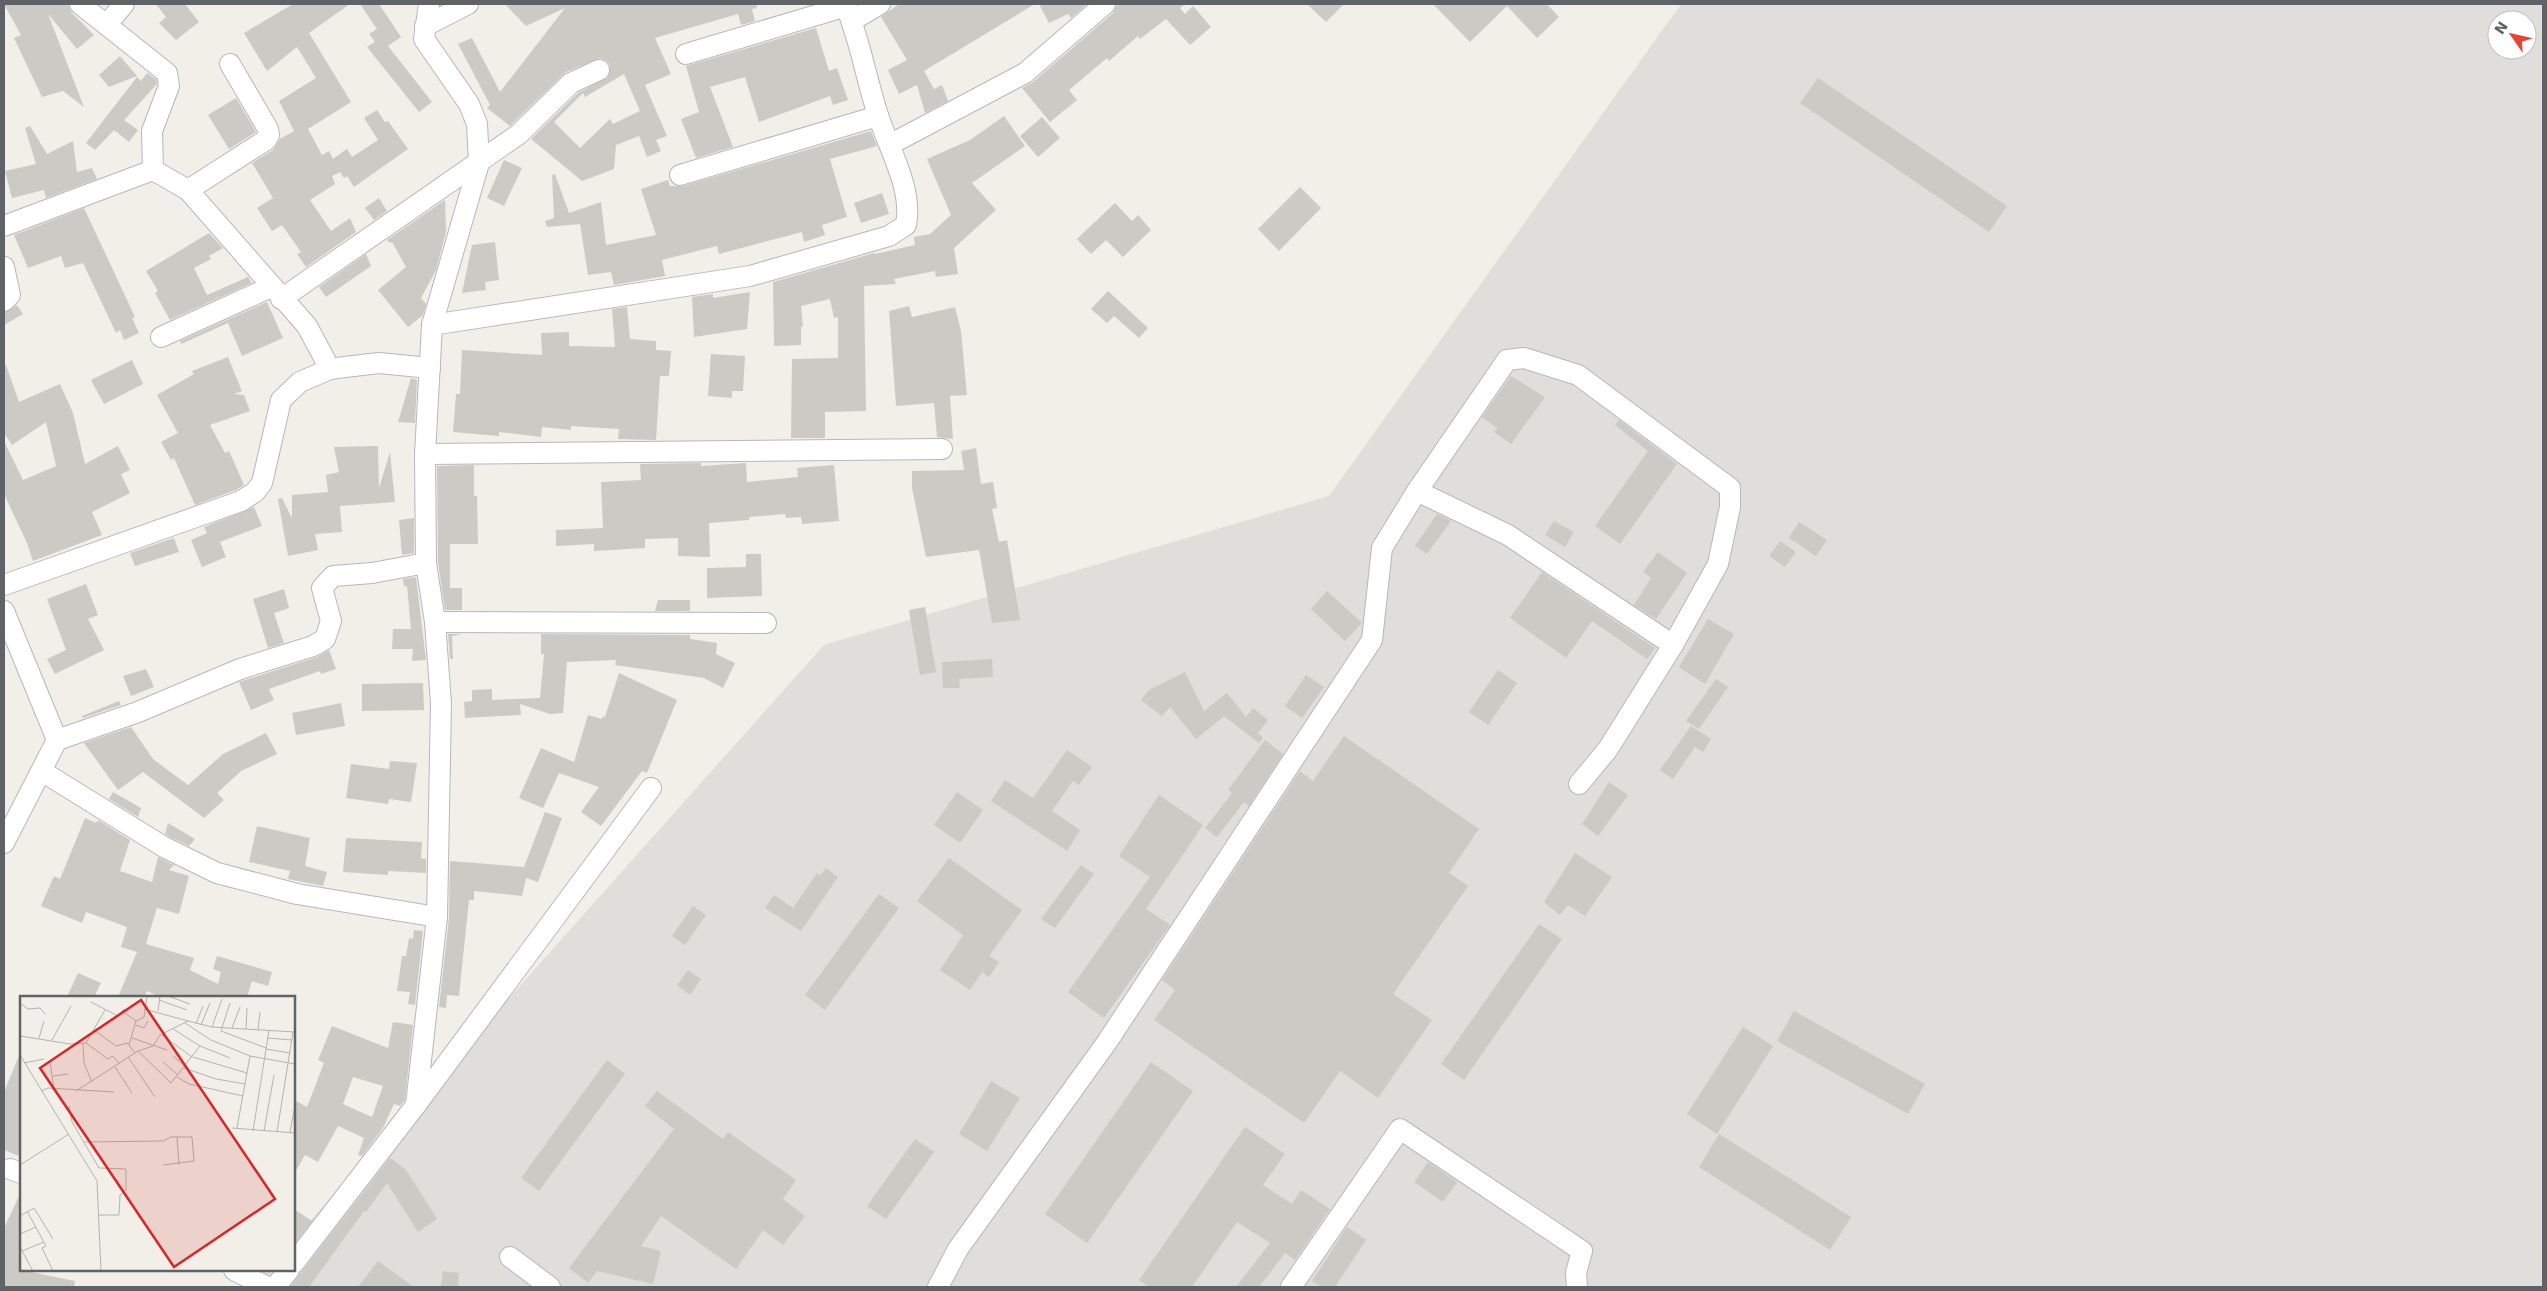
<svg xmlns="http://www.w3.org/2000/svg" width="2547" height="1291" font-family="'DejaVu Sans',sans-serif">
	<rect width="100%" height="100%" fill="#f1efe8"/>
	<path fill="#e0deda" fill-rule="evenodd" d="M1681,4H2543V1287H251L266,1270H294V1239L824,645L1329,496ZM2497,20H2527V50H2497Z"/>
	<g fill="#cccac5" fill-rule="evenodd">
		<path d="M4,4H68L72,13L94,35L77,49L48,14L84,107L63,91L42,97L14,38L21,35Z"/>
		<path d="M156,4H185L199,22L176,40L159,23L166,17Z"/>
		<path d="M293,4H350L309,33L351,102L308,129L322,155L329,151L333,159L347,149L352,157L378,140L364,118L377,110L385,122L388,121L408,149L354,187L347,176L344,178L340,172L332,176L335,184L310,200L331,231L350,218L356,232L306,267L297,254L301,252L282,225L272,231L257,208L273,198L252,163L273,150L280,139L294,131L279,101L316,78L297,47L267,71L244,33Z"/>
		<path d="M360,4H379L401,37L388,46L432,102L419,112L367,47L375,42L369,34L377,29Z"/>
		<path d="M505,4H756L757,8L752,9L755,21L741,25L738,14L655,38L671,74L645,85L667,136L656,140L661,151L647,157L639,136L616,145L614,169L582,181L531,139L578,93L608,77L610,65L606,61L600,58L566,72L510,126L487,108L490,105L458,44L472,38L500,92L565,8L526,26ZM624,74L640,111L613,124L610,119L580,148L554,122L583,93L585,97Z"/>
		<path d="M899,4H1035L924,71L934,89L942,85L948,101L925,113L917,85L899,94L888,70L907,60L881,17Z"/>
		<path d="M1039,4H1087L1071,18L1068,14L1049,23Z"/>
		<path d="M1117,4H1185L1180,8L1185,14L1193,6L1211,27L1190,45L1166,19L1140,39L1138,36L1109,61L1107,58L1069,90L1077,100L1050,122L1022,88L1033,82L1113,13Z"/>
		<path d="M1307,4H1344L1326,22Z"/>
		<path d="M1433,4H1547L1559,17L1537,38L1507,6L1470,42Z"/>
		<path d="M816,28L829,71L837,68L848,100L833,105L830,96L759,122L745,77L710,87L733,147L696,158L681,119L699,112L686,66Z"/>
		<path d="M120,56L137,76L109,87L99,75Z"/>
		<path d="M147,73L156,79L157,84L124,120L138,130L129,142L114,130L95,150L86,143L137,77L141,81Z"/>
		<path d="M1818,78L2007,206L1989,232L1800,103Z"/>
		<path d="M236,98L256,132L229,149L208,115Z"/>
		<path d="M1004,116L1025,146L972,183L996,210L954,248L958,274L936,277L935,271L894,279L896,284L864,286L866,411L825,412V438H791L792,359L838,358V317L834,318L830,299L801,306L803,326L801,327V345L774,346L773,282L874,253L875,254L915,245L914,237L930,234L951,215L927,159L970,140Z"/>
		<path d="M1042,117L1060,138L1038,157L1020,136Z"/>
		<path d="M30,126L47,154L73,141L77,172L92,168L97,179L46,198L44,190L12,198L5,171L36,164L25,128Z"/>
		<path d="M871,131L877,146L830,159L847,217L822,225L825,235L804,242L802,232L719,254L717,246L662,260L665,276L614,285L611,272L588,275L580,224L547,227L545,221L554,218L552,175L555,174L569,213L601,202L606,245L656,235L641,189L668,180L670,186H683Z"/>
		<path d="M504,160L522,168L504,206L487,198Z"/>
		<path d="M1300,187L1321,208L1279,251L1258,229Z"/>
		<path d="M882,193L889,214L861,223L854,203Z"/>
		<path d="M379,198L387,211L374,220L365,208Z"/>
		<path d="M445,200L446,232L436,270L421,298L426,304L423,315L408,327L378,290L406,267L392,242L390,243L387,240Z"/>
		<path d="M1115,203L1132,221L1138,215L1151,230L1123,257L1106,240L1091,254L1077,239Z"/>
		<path d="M84,208L135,317L132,318L139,333L124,340L120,330L116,333L83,263L65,268L61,256L28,268L14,235Z"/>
		<path d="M209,233L223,248L209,256L211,259L194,268L207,295L248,277L252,283L170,320L155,293L158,291L146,271Z"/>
		<path d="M495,242L499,280L485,282L486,290L462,293L472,245Z"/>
		<path d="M366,254L371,266L326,297L319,287Z"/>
		<path d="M1108,291L1148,328L1139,338L1114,316L1107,323L1091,309Z"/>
		<path d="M750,292L747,329L694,337L692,297L713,294V298Z"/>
		<path d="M267,302L283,338L242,356L228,323L181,344L180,341Z"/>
		<path d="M17,305L23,314L4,325V313Z"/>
		<path d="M909,306L912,317L955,307L961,331L967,395L950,396L953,439L937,437L934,403L896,406L889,311Z"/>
		<path d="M627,307L630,339L656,341V350L671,351L669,376H660L656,440L618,439L619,429L571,426V430L542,427L541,437L499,432V436L453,432L456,394H460L462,350L542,355L541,333L569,332V346L615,347L612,309Z"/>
		<path d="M711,354L745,356L743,391H732V398L708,396Z"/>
		<path d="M228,357L242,391L234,394L244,395L250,411L210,425L225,453L229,451L244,485L236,490L195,505L174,458L171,460L161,442L178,433L157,395L194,374L192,371Z"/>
		<path d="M132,360L143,384L104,404L91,380Z"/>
		<path d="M4,365H6L19,402L60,384L73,413L85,464L118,446L130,470L121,474L130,493L92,512L102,535L33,561L27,543L4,494V441L23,480L56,466L46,422L12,445L4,433Z"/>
		<path d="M1511,376L1545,397L1511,444L1494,432L1497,428L1482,417Z"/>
		<path d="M411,378L417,380L415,423L398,422Z"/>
		<path d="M1619,420L1677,464L1620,544L1595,526L1648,451L1615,425Z"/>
		<path d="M378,446L379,488L390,452L395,502L340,506L342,532L315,534L318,550L288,556L278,499L282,498L292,518V495L328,492L326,475L339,472L334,447Z"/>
		<path d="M976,448L981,484L993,482L997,508L992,509L999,542L1007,540L1020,620L992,623L979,550L926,557L912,488V471L964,470L961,451Z"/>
		<path d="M701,463V466L746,463L747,482L798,477L797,468L834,465L839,521L802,524L801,517L786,518L785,514L749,517V520L709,523L710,557L678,556V538L645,539V548L594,551V544L556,546V530L603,528L601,482L641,480L640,464Z"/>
		<path d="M474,465V496H477L478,544H450V588H462V610H445L438,562L437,466Z"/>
		<path d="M254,507L262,526L220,542L226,557L202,567L191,540L207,533L204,527Z"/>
		<path d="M1437,514L1451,521L1427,554L1415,546Z"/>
		<path d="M414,518V553L402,555L399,520Z"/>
		<path d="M1554,521L1574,532L1565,547L1545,535Z"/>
		<path d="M1799,522L1827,540L1816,556L1789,538Z"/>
		<path d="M174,538L179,552L135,566L130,553Z"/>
		<path d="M1780,541L1796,552L1785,567L1769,556Z"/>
		<path d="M1658,552L1687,573L1656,619L1634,605L1651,578L1643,572Z"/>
		<path d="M746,554H761L762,596L707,598V568L746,567Z"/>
		<path d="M1542,572L1655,648L1647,659L1592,621L1566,658L1510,618Z"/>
		<path d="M416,577L426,660L412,661L413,649H392L393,629H411L407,586H404L403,579Z"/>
		<path d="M86,584L98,615L88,619L104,650L55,674L47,659L66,650L47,599Z"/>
		<path d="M284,589L289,608L274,613L284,643L268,648L253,599Z"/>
		<path d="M1327,591L1362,623L1345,641L1311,609Z"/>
		<path d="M658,600H690V611H655Z"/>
		<path d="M925,607L936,672L920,675L909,610Z"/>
		<path d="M1708,619L1734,634L1705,684L1679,667Z"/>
		<path d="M448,634H462L452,636L453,659H450Z"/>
		<path d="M541,634L690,635V639L717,643L716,654L735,663L723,688L704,678L615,665L616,660L567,662L563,713L550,714L520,704L521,715L465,718L464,702L472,701V690L492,689V700L540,698L544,654H541Z"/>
		<path d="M329,650L336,669L321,674L320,671L269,689L274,700L251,710L239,682L317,657Z"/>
		<path d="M992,659L993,677L959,679L960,688H943L942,662Z"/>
		<path d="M146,669L154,687L131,696L123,676Z"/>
		<path d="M1498,670L1517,683L1488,725L1469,712Z"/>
		<path d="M1185,672L1204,711L1227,693L1246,717L1253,708L1268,720L1258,733L1263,738L1259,743L1224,716L1196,739L1170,707L1162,716L1141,700L1149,690Z"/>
		<path d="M619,673L677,700L647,773L642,771L601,826L581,812L599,787L559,773L543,808L519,798L541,748L574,762L588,715L602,719L603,716L605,717Z"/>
		<path d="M1306,675L1324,687L1302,718L1285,706Z"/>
		<path d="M1716,679L1728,687L1699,729L1686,721Z"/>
		<path d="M423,683L424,710L362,711V684Z"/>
		<path d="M119,701L121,705L83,718L82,716Z"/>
		<path d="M341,703L345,726L296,735L292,713Z"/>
		<path d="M1691,726L1711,739L1703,752L1695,747L1673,779L1660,770Z"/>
		<path d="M131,727L153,759L188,785L223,754L266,733L277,754L241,771L217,793L224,800L204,818L143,772L118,790L84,743Z"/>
		<path d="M1344,736L1479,829L1449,873L1468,886L1393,994L1432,1020L1378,1098L1340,1071L1304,1123L1154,1020L1175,990L1162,980L1300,771L1313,781Z"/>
		<path d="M1265,740L1283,754L1249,806L1244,802L1217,837L1205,828L1232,793L1228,790Z"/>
		<path d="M1067,750L1092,767L1079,785L1073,781L1052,811L1080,830L1067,851L991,801L1005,780L1033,798Z"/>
		<path d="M390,761L417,763L411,802L389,799L388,804L346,798L351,764L389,769Z"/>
		<path d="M1609,782L1628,795L1598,836L1582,824Z"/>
		<path d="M113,792L141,808L138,817L109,799Z"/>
		<path d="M957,792L983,810L960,843L934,825Z"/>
		<path d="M1159,795L1203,825L1146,909L1170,925L1104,1018L1068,992L1150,877L1119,856Z"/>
		<path d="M545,812L562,818L538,882L526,878L522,896L474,891V900H469L459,996L447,995L446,1008L439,1007L449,918L450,861L524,867Z"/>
		<path d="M85,818L96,823L98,820L130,840L120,871L152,882L158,857L174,865L169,870L189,876L179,914L157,908L146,944L194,958L190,970L218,984L221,972L213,969L217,956L272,972L268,986L252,981L247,997H160L147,991L144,997H118L137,952L121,947L127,927L86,912L82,923L41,906L54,876L60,879Z"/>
		<path d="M168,823L195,839L189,846L170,837L165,834Z"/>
		<path d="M257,826L310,838L305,866L327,872L323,886L288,879L290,871L249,862Z"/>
		<path d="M346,838L422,842L421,858L426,859V873L388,871V875L343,872Z"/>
		<path d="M1575,853L1612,877L1585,916L1568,905L1560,915L1544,902Z"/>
		<path d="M949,858L1022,910L989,956L999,962L989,977L982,972L970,990L940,970L963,935L917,901Z"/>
		<path d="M1081,865L1094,874L1055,928L1041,919Z"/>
		<path d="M826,868L838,877L801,931L765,908L774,895L793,908L817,873L821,875Z"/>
		<path d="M879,894L899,908L825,1010L805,995Z"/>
		<path d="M693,906L706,915L685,945L672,936Z"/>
		<path d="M1539,924L1562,939L1464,1080L1441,1064Z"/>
		<path d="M414,930L423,931L415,1005L408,1004L410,992L397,991L402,956H406L409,938L413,939Z"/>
		<path d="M688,970L701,979L690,995L677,985Z"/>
		<path d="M78,973L101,983L94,997H67Z"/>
		<path d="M1794,1011L1925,1084L1908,1114L1777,1041Z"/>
		<path d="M393,1022L413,1025L405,1100L400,1106L394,1104L383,1128L362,1156L358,1155L364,1138L338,1126L318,1162L305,1155L294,1174V1100L307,1107L324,1063L318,1060L332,1026L388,1048ZM353,1077L383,1086L372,1117L343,1104Z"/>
		<path d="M1743,1027L1773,1046L1717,1134L1687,1114Z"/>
		<path d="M21,1051V1157L4,1150V1092Z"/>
		<path d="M607,1060L625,1074L539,1191L521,1178Z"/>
		<path d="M1151,1062L1193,1091L1087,1243L1045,1214Z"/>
		<path d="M991,1081L1020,1098L987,1151L959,1134Z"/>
		<path d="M657,1091L723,1139L728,1132L796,1180L783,1199L805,1216L783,1245L763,1230L736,1269L661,1216L641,1246L661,1251L653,1284L597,1271L588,1283L569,1268L674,1129L645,1106Z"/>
		<path d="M1245,1127L1285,1154L1263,1185L1292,1204L1301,1190L1330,1209L1295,1260L1285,1253L1259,1287H1236L1270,1243L1237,1222L1192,1287H1149L1139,1280Z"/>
		<path d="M1719,1134L1851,1217L1830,1250L1699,1167Z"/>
		<path d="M915,1139L934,1152L886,1219L867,1206Z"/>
		<path d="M390,1158L406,1170L437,1219L418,1232L387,1183L366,1212L364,1211L309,1287H290Z"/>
		<path d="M1428,1162L1457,1182L1443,1202L1414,1182Z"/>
		<path d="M21,1192V1270L75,1281L74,1287H4V1228Z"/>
		<path d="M294,1209L312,1221L294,1244Z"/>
		<path d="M1347,1227L1366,1240L1335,1287H1322L1312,1281Z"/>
		<path d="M378,1261L414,1287H358Z"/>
		<path d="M443,1271L459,1273L458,1287H441Z"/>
	</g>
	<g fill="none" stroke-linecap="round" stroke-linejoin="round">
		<defs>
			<g id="street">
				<path d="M80,4L167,73L169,86L152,131L153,170L188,190L307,326L330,369"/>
				<path d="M853,20L880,4"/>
				<path d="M106,25L124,4"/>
				<path d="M425,26L468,4"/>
				<path d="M686,54L847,6"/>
				<path d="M891,144L1025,73L1105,4"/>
				<path d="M680,175L878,116"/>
				<path d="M188,190L266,140L269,135L268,129L230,64"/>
				<path d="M4,226L153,170"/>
				<path d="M4,267L10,295L4,301"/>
				<path d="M281,299L519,134L571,83L599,70"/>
				<path d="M432,325L750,276L889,236L906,225C913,188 889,150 878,115C866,78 860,40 845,4"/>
				<path d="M161,337L271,287"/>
				<path d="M425,454L942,449"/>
				<path d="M1417,491L1508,535L1673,645"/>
				<path d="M4,585L241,501L255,492L262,483L281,400L300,382L330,369L345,367L379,363L430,368"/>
				<path d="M4,611L57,740L4,843"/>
				<path d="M435,622L766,623"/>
				<path d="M57,740L138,712L240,669L313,646L325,639L331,621L322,588L333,576L372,573L426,563"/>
				<path d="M43,772L164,847L217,873L297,894L437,917"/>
				<path d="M416,1105L437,917L441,703L435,622L426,563L425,454L432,325L479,163L477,124L469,104L424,39L429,4"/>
				<path d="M10,1169L21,1173"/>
				<path d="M510,1257L550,1287"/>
				<path d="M294,1263L416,1105L651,788"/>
				<path d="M234,1270L267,1287"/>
				<path d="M275,1287L289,1270"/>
				<path d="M938,1287L958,1249L1107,1042L1372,640L1382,548L1417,491L1507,360L1524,358L1578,375L1730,488V507L1718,564L1673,645L1608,749L1579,784"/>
				<path d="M1291,1287L1400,1129L1582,1251L1576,1273L1577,1287"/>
			</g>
		</defs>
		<use href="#street" stroke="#b5b8bc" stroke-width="22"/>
		<use href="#street" stroke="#fff" stroke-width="20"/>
	</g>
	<g transform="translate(20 996)">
		<rect width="275" height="275" fill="#f1efe8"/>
		<path fill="none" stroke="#b3b3b1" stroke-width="1" d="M148,0L170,8M139,4L167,14M71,6L98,20L104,13M0,7L8,13L20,12L25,18M210,7L201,35L246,52M124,13L168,25M102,15L116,25M138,15L140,0M165,27L191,44L230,60L275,68M176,28L183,10M116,29L124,32L128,25M181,29L190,7M192,31L202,3M212,32L220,11M153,33L180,50L210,62M226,33L227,12M74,34L96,50L107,47L115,57M238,34L240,16M142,39L172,61M0,40L50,48L66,47L85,14M19,42L24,25M112,42L147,54M247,42L272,44M32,44L51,10M66,47L88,63L93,60L99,67M63,48L64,67L72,86M109,49L116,25L124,21L127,0M246,53L270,57M118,55L151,87L180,50M0,59L77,185L81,275M153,60L165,70M108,61L135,101M173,61L227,77M30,66L34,93M143,66L158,79M4,67L24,63M95,71L112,97M164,72L196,83L225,88M33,80L48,78M157,81L169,88L223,100M21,95L28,92L94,96M56,95L118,55L133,50L140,39L168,25L192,31L275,36M49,110L52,126L79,172L106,173V194L100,199L99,219H79M212,132L275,137M217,132L230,60M233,135L249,34M244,135L254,79M257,136L273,36M270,136L275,110M157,141L159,169M64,146L143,145L151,141H172L174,165L143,169M0,169L49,138M7,215L26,250L22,252L33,275M0,220L14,212L33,243M0,238L16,231M0,251L13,275M2,255L24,246"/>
		<path fill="#d62828" fill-opacity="0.15" stroke="#d62828" stroke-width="2.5" d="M121,4L255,203L154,271L20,72Z"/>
		<rect width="275" height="275" fill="none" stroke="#5f6368" stroke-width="2.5"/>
	</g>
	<rect width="2547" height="1291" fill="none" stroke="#5f6368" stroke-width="10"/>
	<g transform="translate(2512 35) rotate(304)"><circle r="24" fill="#ffffff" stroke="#bfc1c3"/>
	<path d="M0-4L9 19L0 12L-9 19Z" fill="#ea4335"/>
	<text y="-8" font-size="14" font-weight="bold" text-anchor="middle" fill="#5f6368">N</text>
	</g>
</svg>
